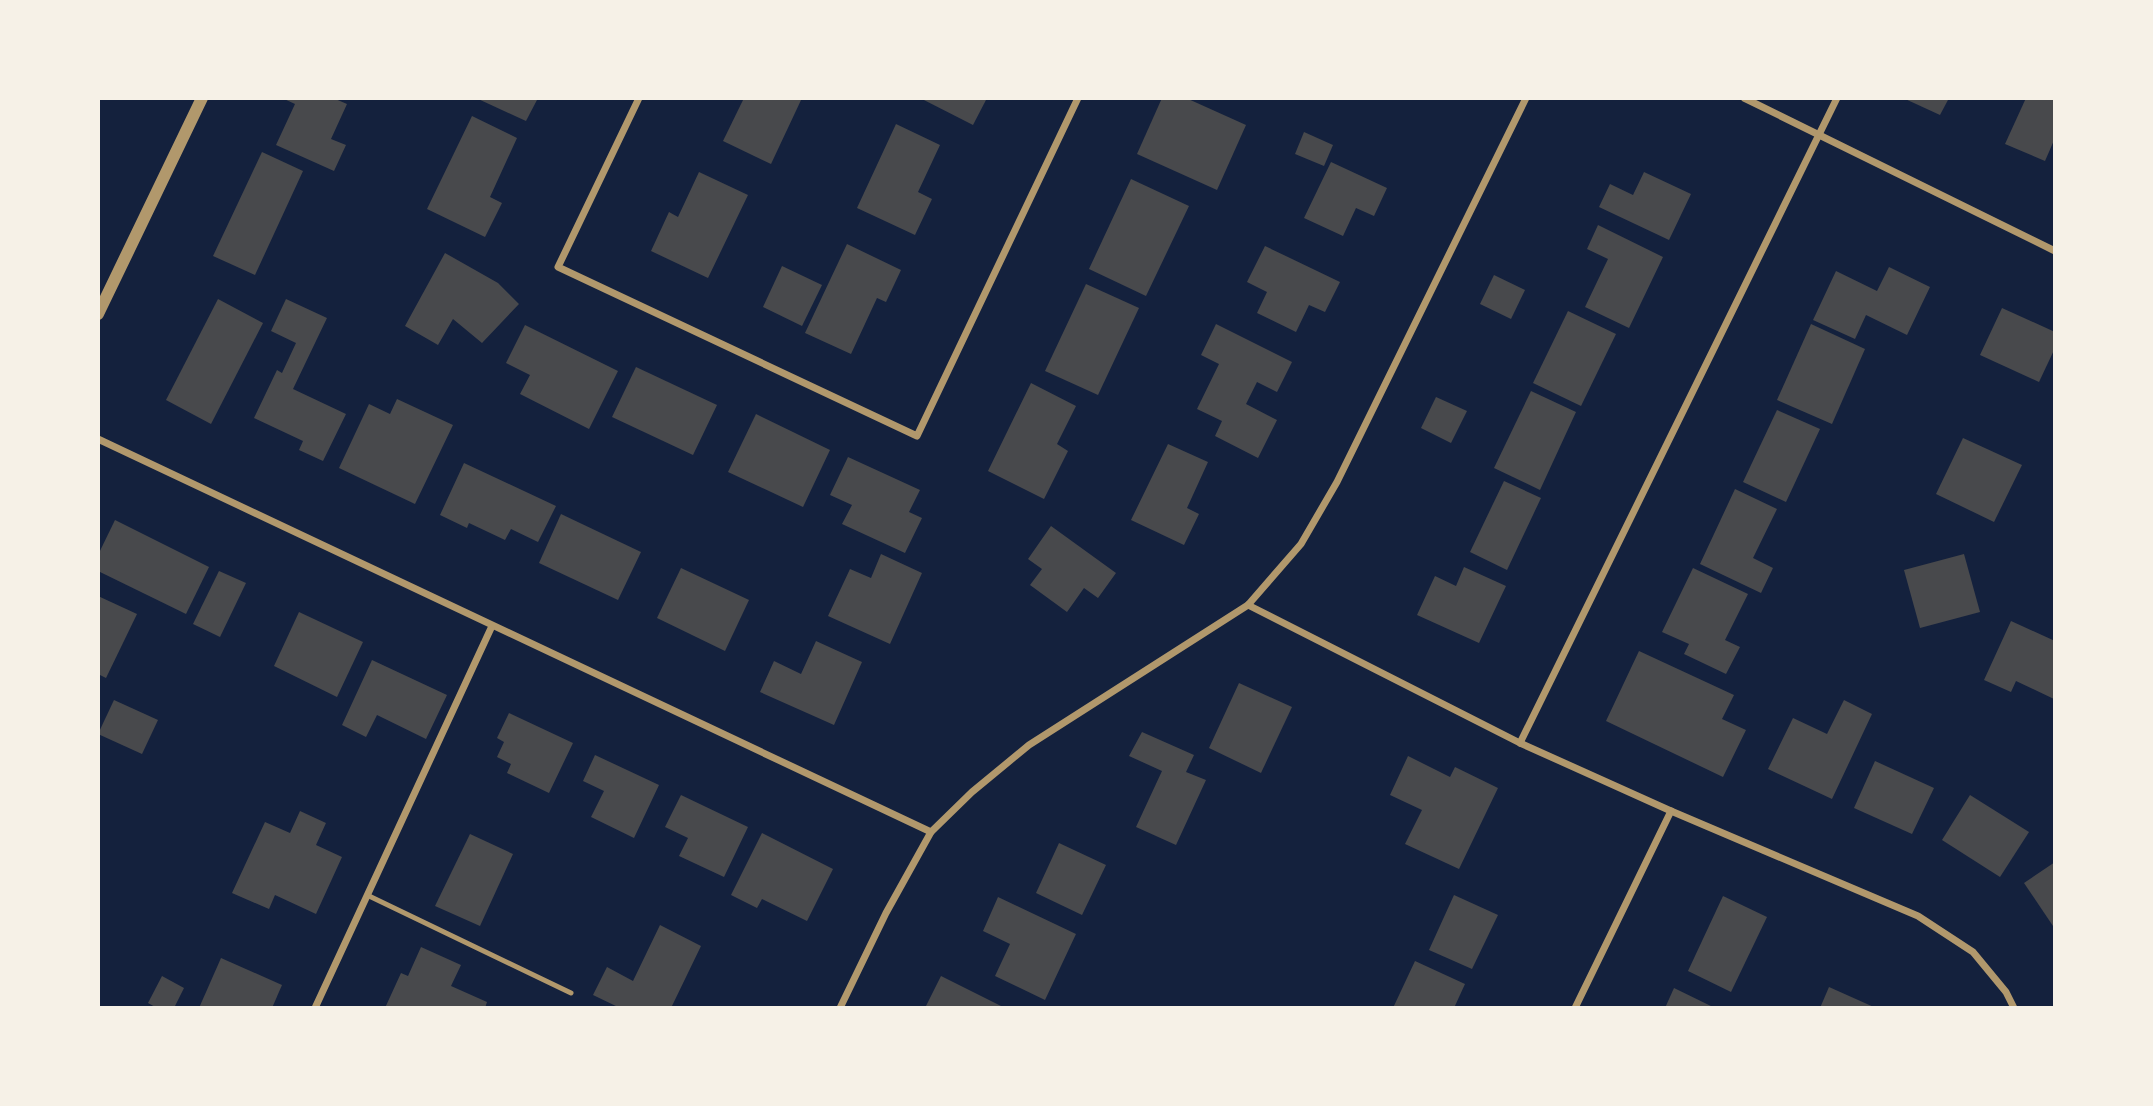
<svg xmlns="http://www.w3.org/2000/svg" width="2153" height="1106" font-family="'Nunito Sans',sans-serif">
	<rect width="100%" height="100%" fill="#14213d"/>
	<g fill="#48494c">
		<path d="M282,98H333L347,104L331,139L346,145L334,171L276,145L295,104Z"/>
		<path d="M476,98H538L526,121Z"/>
		<path d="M744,98H802L771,164L723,141Z"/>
		<path d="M920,98H987L973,125Z"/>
		<path d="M1162,98H1186L1246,125L1217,190L1137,154Z"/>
		<path d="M1903,98H1949L1940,115Z"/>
		<path d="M2026,98H2055V138L2045,161L2005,144Z"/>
		<path d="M472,116L517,138L490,197L502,203L485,237L427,209Z"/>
		<path d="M896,124L940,145L918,192L932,199L915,235L857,208Z"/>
		<path d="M1304,132L1333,145L1324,166L1295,154Z"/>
		<path d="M262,152L303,171L255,275L213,256Z"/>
		<path d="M1331,162L1387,188L1374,216L1356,208L1343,236L1304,218Z"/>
		<path d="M699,172L748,195L708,278L651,251L669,212L678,217Z"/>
		<path d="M1644,172L1691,194L1669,240L1599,207L1610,184L1633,195Z"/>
		<path d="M1131,179L1189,206L1146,296L1089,269Z"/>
		<path d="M1598,225L1663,257L1629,328L1585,307L1608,259L1587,249Z"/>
		<path d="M847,244L901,270L886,302L877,298L851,354L805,333Z"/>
		<path d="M1265,246L1340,282L1325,312L1309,305L1296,332L1257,313L1267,292L1247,282Z"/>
		<path d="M445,253L498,283L519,304L482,343L453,319L438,345L405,326Z"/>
		<path d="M782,266L822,285L802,326L763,307Z"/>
		<path d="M1889,267L1930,287L1907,335L1866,315L1855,339L1813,320L1836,271L1877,291Z"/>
		<path d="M1494,275L1525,290L1511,319L1480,304Z"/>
		<path d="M1086,284L1139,308L1098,395L1045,371Z"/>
		<path d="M218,299L263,323L211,424L166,400Z"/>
		<path d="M286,299L327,318L293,389L346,414L323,461L299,450L303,441L254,418L277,370L282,373L296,343L271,331Z"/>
		<path d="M2002,308L2055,332V348L2039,382L1980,355Z"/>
		<path d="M1568,311L1616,334L1581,406L1533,383Z"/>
		<path d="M1216,324L1292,362L1277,392L1257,382L1246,404L1277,420L1258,458L1215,436L1222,421L1197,409L1219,364L1201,355Z"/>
		<path d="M1811,324L1865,349L1832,424L1777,400Z"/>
		<path d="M525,325L618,371L589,429L520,394L530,375L506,363Z"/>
		<path d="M636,367L717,405L693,455L612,417Z"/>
		<path d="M1031,383L1076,406L1057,444L1068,451L1044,499L988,471Z"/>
		<path d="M1531,391L1576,412L1540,490L1494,468Z"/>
		<path d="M1436,397L1467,411L1451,443L1421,428Z"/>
		<path d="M397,399L453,425L415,504L339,468L369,404L390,414Z"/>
		<path d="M1777,410L1820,429L1786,502L1743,482Z"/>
		<path d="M756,414L830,450L803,507L728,472Z"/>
		<path d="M1963,438L2022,465L1994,522L1936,494Z"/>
		<path d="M1168,444L1208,462L1187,508L1199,514L1184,545L1131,520Z"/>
		<path d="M848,457L920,490L909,512L922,518L905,553L842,524L852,505L830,495Z"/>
		<path d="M464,463L556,506L538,542L511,529L505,540L469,523L467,528L440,515Z"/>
		<path d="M1504,481L1541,498L1507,570L1470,552Z"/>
		<path d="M1735,489L1777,509L1753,558L1773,568L1761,593L1700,564Z"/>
		<path d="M561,514L641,552L618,600L539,563Z"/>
		<path d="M115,520L209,567L186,614L98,571V555Z"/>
		<path d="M1051,526L1116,573L1098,598L1084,588L1067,612L1030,585L1042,569L1028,559Z"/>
		<path d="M881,554L922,573L890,644L828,616L850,569L871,578Z"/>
		<path d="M1964,554L1980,612L1920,628L1904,570Z"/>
		<path d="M1464,567L1506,586L1479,643L1417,615L1435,576L1456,586Z"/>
		<path d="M681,568L749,600L725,651L657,618Z"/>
		<path d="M1693,568L1748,594L1725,640L1740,647L1726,674L1684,654L1689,644L1662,632Z"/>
		<path d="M219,571L246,583L220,637L193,624Z"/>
		<path d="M98,596L137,614L106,678L98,674Z"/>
		<path d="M299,612L363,642L337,697L274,666Z"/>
		<path d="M2011,621L2055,641L2054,699L2016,681L2011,692L1984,680Z"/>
		<path d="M816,641L862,662L834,725L760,692L774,661L801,674Z"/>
		<path d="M1639,651L1734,695L1722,719L1746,730L1723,777L1606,721Z"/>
		<path d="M372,660L447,695L426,739L377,715L366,737L342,725Z"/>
		<path d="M1239,683L1292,707L1261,773L1209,748Z"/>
		<path d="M114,700L158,720L142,754L98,734Z"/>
		<path d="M1844,700L1872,714L1832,799L1768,769L1793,718L1827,734Z"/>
		<path d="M509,713L573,743L549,793L507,773L511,764L497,757L504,742L497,738Z"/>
		<path d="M1142,732L1194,755L1186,772L1206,780L1176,845L1136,827L1162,771L1129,756Z"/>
		<path d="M595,755L659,785L634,838L591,817L604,791L583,781Z"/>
		<path d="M1408,756L1450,777L1455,767L1498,788L1459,869L1405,844L1422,810L1390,795Z"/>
		<path d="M1875,761L1934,788L1912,834L1854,808Z"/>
		<path d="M681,795L748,827L724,877L679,856L688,838L665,827Z"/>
		<path d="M1970,795L2029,832L2000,877L1942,840Z"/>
		<path d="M300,811L326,823L316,845L342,857L316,914L275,895L269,909L232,893L265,822L290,833Z"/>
		<path d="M762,833L833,869L807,921L762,899L757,908L731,895Z"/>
		<path d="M470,834L513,854L480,926L435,906Z"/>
		<path d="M1059,843L1106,865L1082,915L1036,893Z"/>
		<path d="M2055,862V929L2024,883Z"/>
		<path d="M1454,895L1498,915L1472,969L1429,950Z"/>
		<path d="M1723,896L1767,917L1731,992L1688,971Z"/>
		<path d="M998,897L1076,934L1045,1000L995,976L1010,944L983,931Z"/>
		<path d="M660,925L701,946L671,1008H620L593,995L607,967L633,981Z"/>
		<path d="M421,947L461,965L451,986L487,1002L485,1008H385L401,973L408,976Z"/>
		<path d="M221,958L282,985L272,1008H199Z"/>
		<path d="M1415,961L1465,984L1454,1008H1393Z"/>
		<path d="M162,976L184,988L174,1008H157L148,1003Z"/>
		<path d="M941,976L1001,1006L1000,1008H925Z"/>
		<path d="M1829,987L1876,1008H1820Z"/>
		<path d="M1674,988L1715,1008H1665Z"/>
	</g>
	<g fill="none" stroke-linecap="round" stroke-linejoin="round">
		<path stroke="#b1986c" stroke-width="5" d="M367,895L571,993"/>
		<g stroke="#b1986c" stroke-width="7">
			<path d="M639,98L558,267L917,436L1078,98"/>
			<path d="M1744,98L2055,251"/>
			<path d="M98,439L931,832"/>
			<path d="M1248,605L1520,743L1671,811L1918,916L1973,952L2006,992L2014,1008"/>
			<path d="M1520,743L1837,98"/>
			<path d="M315,1008L492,626"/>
			<path d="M840,1008L886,913L931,832L972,792L1029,745L1248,605L1301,544L1337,482L1526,98"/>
			<path d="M1575,1008L1671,811"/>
		</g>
		<path stroke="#b1986c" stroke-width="12" d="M98,314L202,98"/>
	</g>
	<rect width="2153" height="1106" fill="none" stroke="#f6f1e7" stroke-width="200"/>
</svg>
